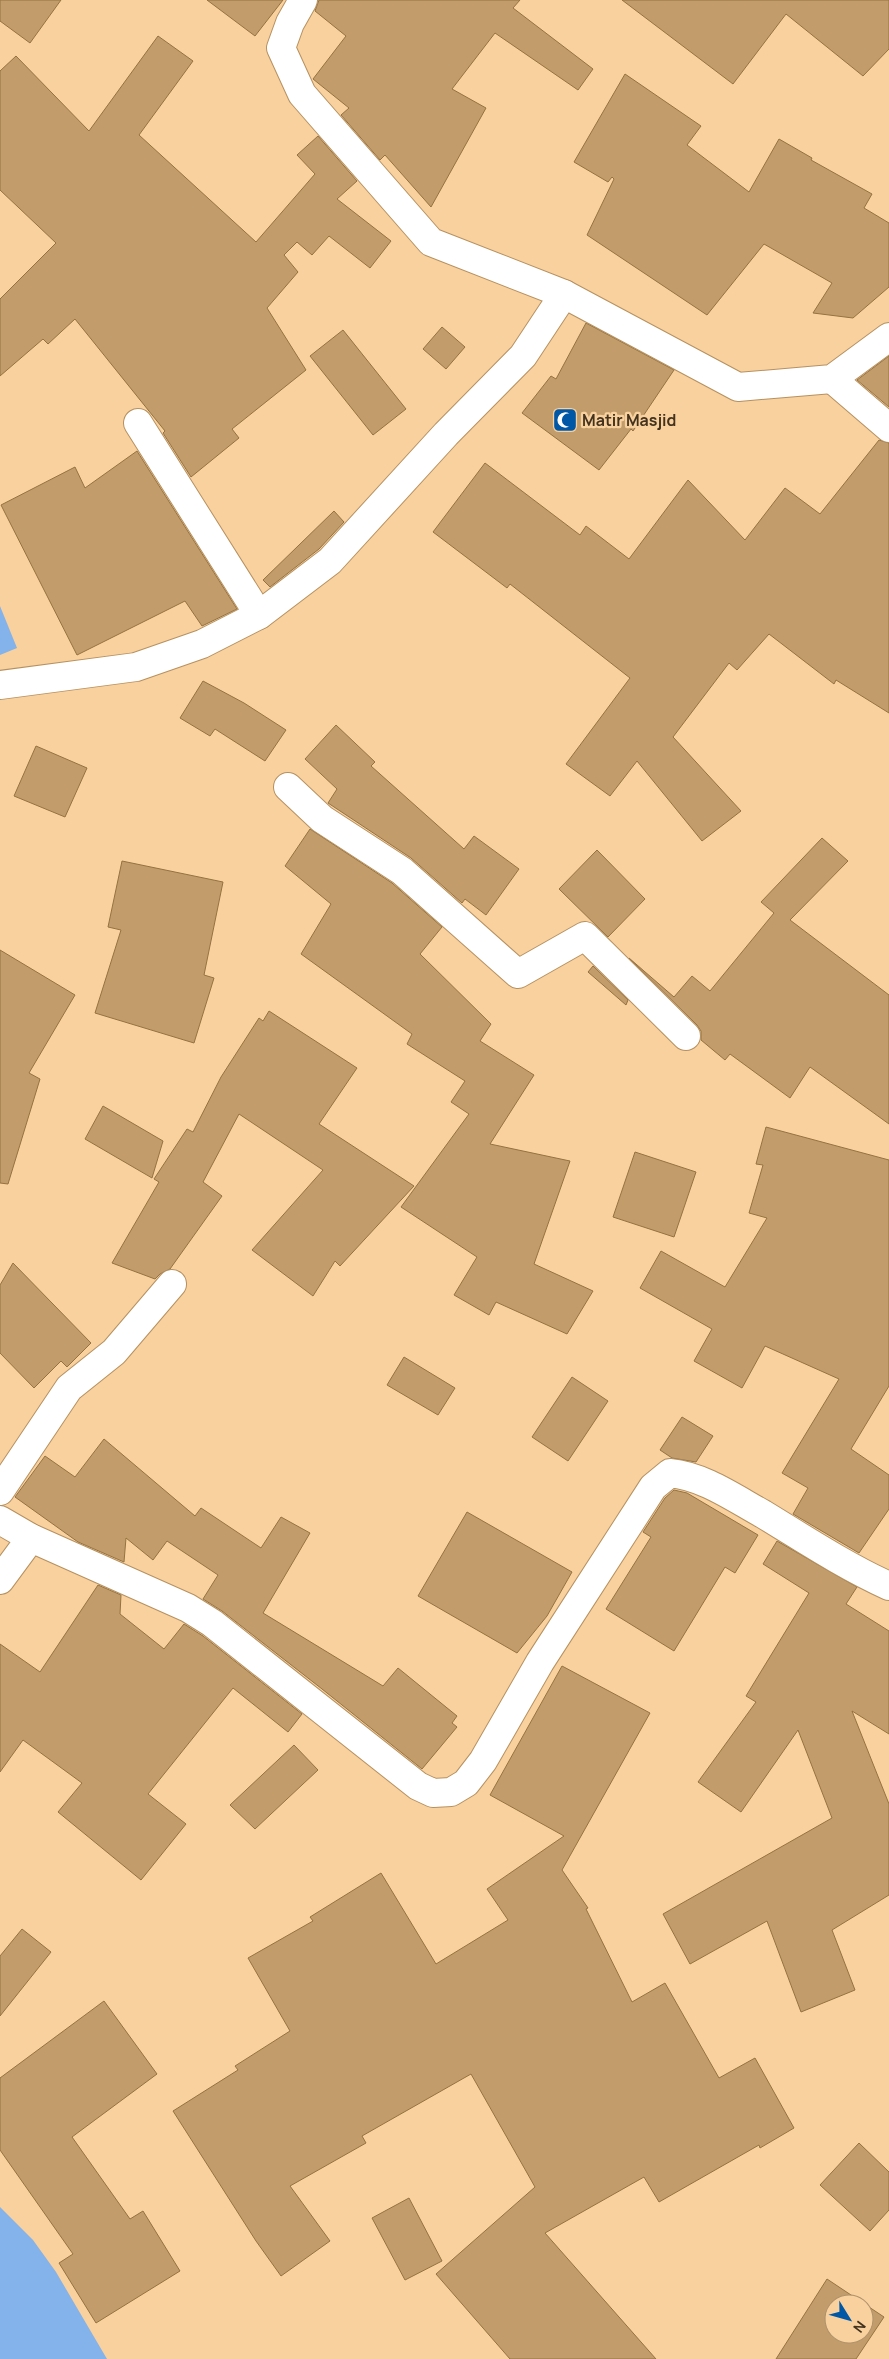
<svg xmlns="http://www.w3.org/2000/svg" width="889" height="2359" font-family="Manrope,sans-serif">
	<rect width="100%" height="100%" fill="#f9d19e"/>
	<g fill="#84b2ea">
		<path d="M0,606L17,648L0,655Z"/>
		<path d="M0,2207L33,2240L56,2272L107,2359H0Z"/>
	</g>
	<g fill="#c29d6b" stroke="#967242" fill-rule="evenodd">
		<path d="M0,0H61L30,43L0,21Z"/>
		<path d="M207,0H283L255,36Z"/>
		<path d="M319,0H520L513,8L593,69L578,90L495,33L452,89L486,108L431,207L385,155L380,160L341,115L349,108L313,79L346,36L315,11Z"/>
		<path d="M622,0H889V49L863,76L786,14L733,84Z"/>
		<path d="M158,36L193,61L139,135L256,242L315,174L297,155L318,136L357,181L337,199L391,241L370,268L329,236L312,255L297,242L284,255L298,272L267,308L306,370L232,429L239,438L191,477L163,433L165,431L75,319L48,344L43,339L0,376V299L56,243L0,190V71L16,56L89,131Z"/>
		<path d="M625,74L701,126L687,145L749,192L779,139L812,158L811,160L872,194L864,208L889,223V287L853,318L813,313L832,283L764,244L707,315L587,235L614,179L612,177L608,182L574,162Z"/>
		<path d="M586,323L674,370L633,431L631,429L599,470L522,413L551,376L556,379Z"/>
		<path d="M442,327L465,347L446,369L423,349Z"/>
		<path d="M343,330L406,409L373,435L310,356Z"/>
		<path d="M889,356V407L857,380Z"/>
		<path d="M879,440L889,443V713L836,680L834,684L769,634L737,670L729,663L673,737L741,811L702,841L637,761L610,796L566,764L630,678L510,584L507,588L433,532L485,463L580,535L586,526L629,559L688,480L745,540L785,488L820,514Z"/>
		<path d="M137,451L237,609L202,626L185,601L77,655L1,505L75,467L85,488Z"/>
		<path d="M334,511L344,522L319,549L270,587L263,580Z"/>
		<path d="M203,681L244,703L286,730L265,761L215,729L210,736L180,718Z"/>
		<path d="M336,725L375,762L371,766L464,849L474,836L519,869L486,915L465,899L462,903L411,858L328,803L337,789L305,759Z"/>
		<path d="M36,746L87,768L65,817L14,796Z"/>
		<path d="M310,829L392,883L442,927L420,954L491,1024L480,1041L534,1075L490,1144L570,1161L534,1264L593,1291L567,1334L496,1302L489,1315L454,1295L477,1257L401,1207L469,1114L451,1102L465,1081L407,1044L412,1034L301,954L331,904L285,866Z"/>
		<path d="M822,838L848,861L790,920L889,995V1124L810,1067L790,1098L730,1054L725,1060L701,1040V1031L697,1025L629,958L674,997L692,976L710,991L774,913L761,902Z"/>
		<path d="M597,850L645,899L608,937L559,889Z"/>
		<path d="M122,861L223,882L204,975L214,978L194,1043L95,1013L121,930L108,927Z"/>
		<path d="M0,950L75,995L29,1073L40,1079L8,1184L0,1183Z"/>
		<path d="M593,966L628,1000L626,1005L588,972Z"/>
		<path d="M269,1011L357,1068L319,1124L414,1186L340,1266L335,1261L313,1296L252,1250L323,1170L239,1114L203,1182L222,1196L170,1269L160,1274L155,1279L112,1263L159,1182L154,1179L187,1129L193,1132L221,1077L259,1018L263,1021Z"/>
		<path d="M103,1106L163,1141L152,1178L85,1139Z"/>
		<path d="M766,1127L889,1160V1386L851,1449L889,1475V1509L859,1553L793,1514L808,1488L782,1473L839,1379L765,1346L742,1388L694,1361L712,1329L640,1288L661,1251L725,1287L767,1218L749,1213L763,1165L756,1164Z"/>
		<path d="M635,1152L696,1172L674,1237L613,1217Z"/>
		<path d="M13,1263L91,1343L67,1367L61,1361L34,1388L0,1353V1285Z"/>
		<path d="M404,1357L455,1388L438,1415L387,1385Z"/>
		<path d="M572,1377L608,1401L568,1461L532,1437Z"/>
		<path d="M682,1417L713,1436L696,1462L672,1458L660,1450Z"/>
		<path d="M104,1439L195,1516L201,1508L261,1548L281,1517L310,1533L263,1613L383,1686L398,1668L457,1716L452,1723L457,1727L422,1769L322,1689L222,1611L203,1599L218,1575L167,1541L153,1560L126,1538L124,1562L78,1542L15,1497L45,1456L75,1477Z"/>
		<path d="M674,1490L687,1493L758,1535L735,1573L725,1567L674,1651L606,1609L651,1537L643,1532L665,1498Z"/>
		<path d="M467,1512L572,1572L547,1616L517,1653L418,1596Z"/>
		<path d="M777,1541L857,1587L846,1604L889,1631V1734L852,1711L889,1804V1895L832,1930L855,1990L801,2012L767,1921L690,1964L663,1914L832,1818L798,1730L741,1812L698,1782L756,1702L746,1696L809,1593L763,1564Z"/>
		<path d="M98,1585L121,1595L120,1614L164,1649L184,1624L203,1636L302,1714L288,1732L233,1688L148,1794L186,1824L141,1880L58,1812L82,1783L23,1740L0,1772V1644L40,1672Z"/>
		<path d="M562,1666L650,1713L562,1870L588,1908L586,1909L632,2002L665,1983L719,2078L755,2058L794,2128L760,2148L759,2145L659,2202L644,2177L545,2233L656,2359H510L436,2274L535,2187L471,2074L362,2136L366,2143L290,2186L330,2241L281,2276L256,2241L173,2111L238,2070L235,2066L290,2031L248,1958L313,1921L310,1917L381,1873L436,1964L508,1920L487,1889L564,1836L490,1795Z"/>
		<path d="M294,1745L318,1770L255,1829L230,1805Z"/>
		<path d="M22,1929L51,1952L0,2016V1956Z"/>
		<path d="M104,2001L157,2074L72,2137L130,2219L143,2211L180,2271L96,2323L59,2263L73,2254L0,2150V2078Z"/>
		<path d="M859,2143L889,2172V2210L870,2231L820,2185Z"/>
		<path d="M409,2198L442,2261L405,2280L372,2218Z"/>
		<path d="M827,2279L884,2317L856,2359H776ZM834,2304H864V2334H834Z"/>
	</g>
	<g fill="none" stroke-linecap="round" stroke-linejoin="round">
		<defs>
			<g id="street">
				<path d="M303,0L290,23L281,48L302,94L431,242L564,294"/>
				<path d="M832,379L889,428"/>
				<path d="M138,423L259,615"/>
				<path d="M0,685L136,667L202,644L259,615L330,561L446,434L523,356L564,294L738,387L832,379L889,337"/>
				<path d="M288,787L322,819L402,871L518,974L585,936L686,1036"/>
				<path d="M0,1491L69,1388L114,1352L172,1284"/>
				<path d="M0,1520L31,1538L188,1608L212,1623L418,1786L433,1793L451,1792L466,1783L483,1761L540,1662L653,1487L670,1473C703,1476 734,1498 763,1514C804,1539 845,1566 889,1586"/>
				<path d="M0,1580L31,1538"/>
			</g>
		</defs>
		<use href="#street" stroke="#b69160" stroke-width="30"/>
		<use href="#street" stroke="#fff" stroke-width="28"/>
	</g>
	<defs>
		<symbol id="mosque-square" viewBox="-11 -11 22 22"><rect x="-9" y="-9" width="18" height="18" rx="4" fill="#0057a5" stroke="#f9d19e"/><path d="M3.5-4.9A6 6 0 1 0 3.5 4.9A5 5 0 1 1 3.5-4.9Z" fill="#fff"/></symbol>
	</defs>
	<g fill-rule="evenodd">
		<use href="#mosque-square" x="551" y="406" width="28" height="28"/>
	</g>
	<g text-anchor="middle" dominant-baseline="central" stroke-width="4.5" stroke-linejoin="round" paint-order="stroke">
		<g font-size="16" font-weight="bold" fill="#43331e" stroke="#f9d19e" text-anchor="start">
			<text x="582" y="420">Matir Masjid</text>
		</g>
	</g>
	<g transform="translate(849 2319) rotate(127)"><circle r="24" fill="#f9d19e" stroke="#b0926b"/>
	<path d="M0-4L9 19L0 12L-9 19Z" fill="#0057a5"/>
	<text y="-8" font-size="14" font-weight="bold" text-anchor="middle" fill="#43331e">N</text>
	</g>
</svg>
